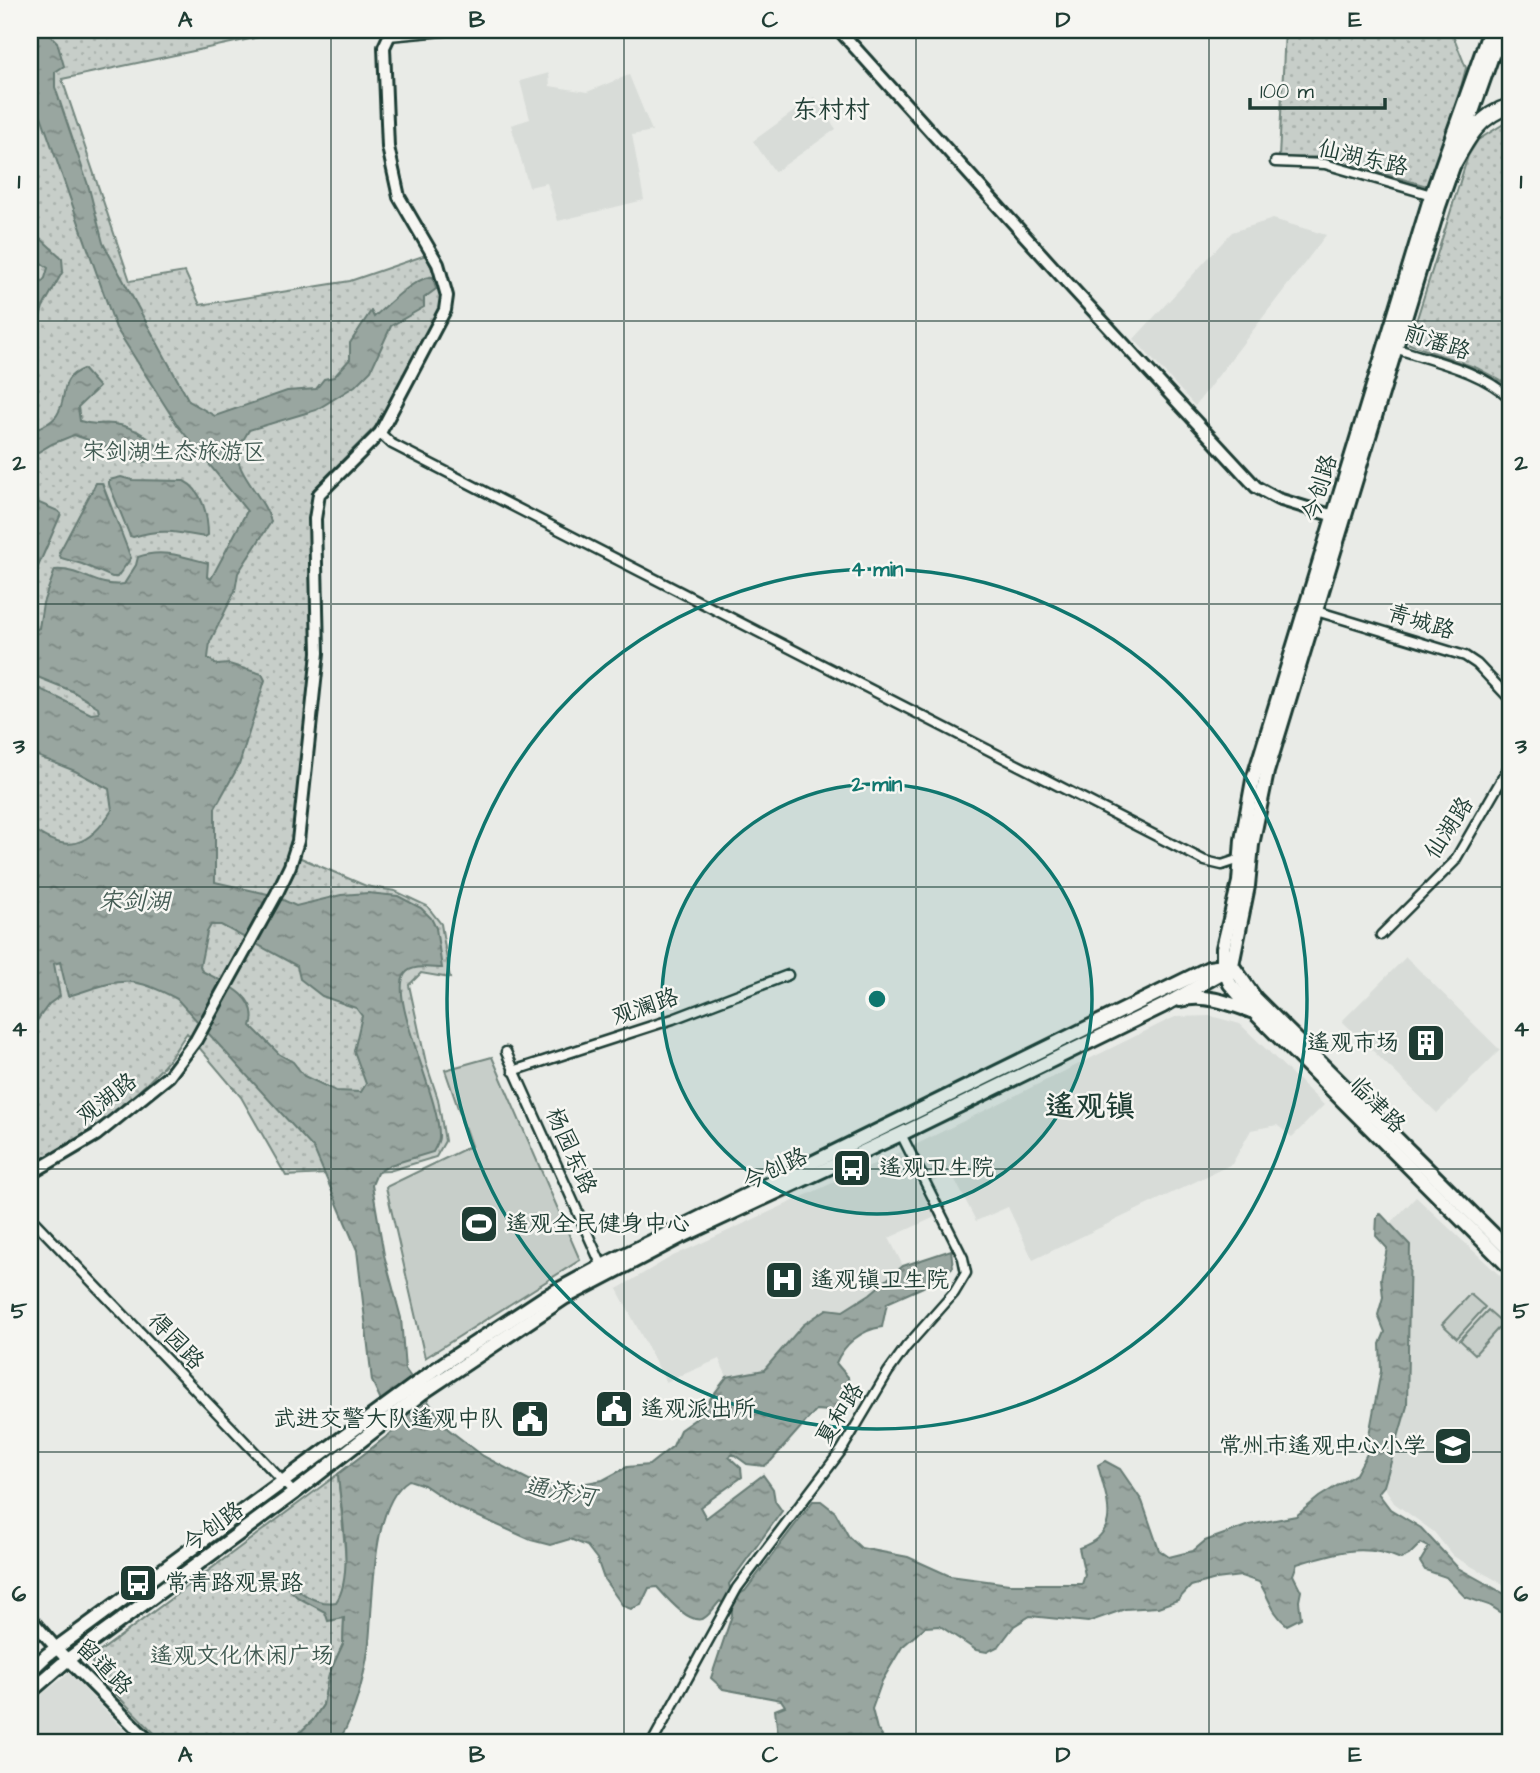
<svg xmlns="http://www.w3.org/2000/svg" width="1540" height="1773" font-family="'Architects Daughter','LXGW WenKai TC',sans-serif">
	<defs>
		<pattern id="park-dots" width="8" height="8" patternUnits="userSpaceOnUse" patternTransform="scale(1.75)"><rect width="8" height="8" fill="#c7cec9"/><path d="M2 2h.1M6 6h.1" fill="none" stroke="#aab2ad" stroke-width="1.8" stroke-linecap="round"/></pattern>
		<pattern id="water-ripples" width="26" height="14" patternUnits="userSpaceOnUse" patternTransform="scale(1.75)"><rect width="26" height="14" fill="#99a6a0"/><path d="M2 4q2-2 4 0t4 0M15 11q2-2 4 0t4 0" fill="none" stroke="#7c8883"/></pattern>
	</defs>
	<rect width="100%" height="100%" fill="#e9ebe7"/>
	<filter id="ink" filterUnits="userSpaceOnUse"><feTurbulence type="fractalNoise" baseFrequency=".0143" numOctaves="2"/><feDisplacementMap in="SourceGraphic" scale="14" xChannelSelector="R" yChannelSelector="G"/><feConvolveMatrix kernelMatrix="1 2 1 2 8 2 1 2 1" color-interpolation-filters="sRGB"/></filter>
	<g filter="url(#ink)">
		<g fill="#d8dcd8">
			<path d="M549,73L550,86L587,92L629,75L652,131L632,135L644,200L558,221L547,183L529,187L511,125L530,119L520,81Z"/>
			<path d="M814,97L836,129L775,172L753,141Z"/>
			<path d="M1273,219L1326,235L1195,406L1134,339L1232,232Z"/>
			<path d="M1406,957L1500,1050L1437,1113L1342,1021Z"/>
			<path d="M1211,1016L1240,1024L1324,1105L1292,1137L1277,1125L1251,1130L1232,1164L1033,1260L1008,1207L976,1221L952,1174L930,1183L913,1146L1164,1022L1175,1017Z"/>
			<path d="M900,1152L935,1217L889,1238L903,1266L869,1294L843,1311L827,1309L803,1325L764,1370L727,1377L719,1359L666,1382L617,1289L671,1257Z"/>
			<path d="M1416,1197L1510,1285V1588L1453,1556L1434,1532L1394,1503L1384,1486L1407,1406L1410,1245L1389,1225Z"/>
			<path d="M69,1673L130,1736L121,1743H30V1704Z"/>
		</g>
		<g fill="url(#park-dots)" stroke="#73867e" stroke-width="2">
			<path d="M30,30H292L62,79L130,281L185,272L200,305L350,281L426,255L443,294L438,315L384,418L313,490L311,651L294,855L366,886L395,891L427,906L441,924L450,978L421,973L409,985L426,1063L438,1099L445,1141L436,1157L389,1171L286,1176L241,1097L187,1033C178,1045 171,1059 161,1069C124,1110 76,1140 30,1169V1158L41,1150L30,1135Z"/>
			<path d="M1285,30H1451L1466,68L1446,144L1427,186L1325,157L1279,158Z"/>
			<path d="M1510,120V386L1477,368L1409,344L1468,156L1478,140Z"/>
			<path d="M338,1474L347,1571L341,1595L344,1617L343,1644L329,1674L323,1705L313,1720L289,1743H164L94,1672L92,1662L98,1653Z"/>
		</g>
		<g fill="#c7cec9" stroke="#73867e" stroke-width="2">
			<path d="M492,1057L580,1260L425,1358L386,1187L471,1146L445,1070Z"/>
			<path d="M1470,1294L1485,1307L1457,1338L1442,1324Z"/>
			<path d="M1488,1310L1503,1323L1475,1354L1460,1340Z"/>
		</g>
		<g fill="url(#water-ripples)" stroke="#687c75" stroke-width="2" fill-rule="evenodd">
			<path d="M30,30H45L57,42L64,66L55,72V87L89,188L103,243L189,401L215,416L287,391L316,389L324,379L334,377L350,359V343L371,311L374,317C387,305 416,276 433,277L436,289L424,298V307L391,326L371,370L355,386L316,410L249,430C246,436 240,444 238,451C234,472 266,499 271,522L238,573L235,591L210,642L208,658L217,665L229,664L262,674L265,680L239,765L215,808V882L272,895L296,906L341,895L368,893L398,896L421,908L431,918L436,928L442,968C432,968 412,964 405,974C388,998 441,1100 439,1137C439,1142 435,1148 433,1152L390,1165L377,1173L372,1185L384,1255L401,1318L405,1369L448,1429L483,1456L529,1480L559,1488L603,1480L627,1467L649,1465L673,1446L680,1430L694,1420L727,1377L764,1370L803,1325L827,1309L843,1311L870,1294L903,1266L951,1250L953,1267L923,1287L887,1303L882,1327C861,1330 844,1344 836,1363L848,1377L850,1405L844,1412L816,1410L771,1461L764,1466L747,1464L733,1454L729,1457L741,1468L742,1477L700,1507L706,1518L763,1475L773,1489L775,1501L782,1511L729,1584L731,1593L737,1595L745,1591L813,1501H821L835,1512L849,1537L861,1548L908,1557L950,1576L1009,1584H1082L1085,1575L1079,1548C1124,1533 1106,1499 1098,1465L1105,1461L1120,1469L1142,1501L1159,1550L1169,1557L1193,1551L1205,1541L1249,1525L1296,1516L1319,1497L1356,1474L1368,1452L1369,1435L1381,1371L1380,1344L1385,1332L1378,1315L1383,1297L1381,1279L1387,1248L1376,1236L1377,1217L1380,1213L1410,1245L1407,1406L1384,1486L1378,1493L1390,1509L1421,1528L1458,1568L1510,1597V1618L1489,1605L1465,1597L1446,1577L1425,1570L1420,1562L1429,1547L1421,1543L1409,1555L1401,1559C1363,1542 1335,1553 1297,1564L1293,1575L1301,1591L1299,1601L1301,1618L1287,1625C1271,1612 1270,1599 1259,1582L1241,1576L1216,1579L1191,1586L1178,1600L1158,1607L1125,1609L1088,1622L1030,1616L1014,1626L999,1646L987,1652L976,1650L940,1626L925,1627L902,1647L882,1681L872,1709L877,1729L887,1743H779L775,1710L785,1706L781,1700L723,1689L711,1678L732,1615V1609L720,1601C715,1606 710,1615 704,1618C690,1626 666,1597 657,1587L649,1588L641,1605L631,1609L623,1606L604,1579L597,1559L587,1546L570,1539L550,1545L531,1540L457,1507L424,1485L409,1480C369,1504 374,1608 368,1651C364,1675 359,1697 350,1718C347,1727 341,1740 332,1743C322,1746 300,1743 289,1743L313,1720L323,1705L329,1674L343,1644L344,1618L328,1621L325,1612L297,1597L279,1579L281,1576C297,1590 314,1606 336,1602C355,1576 340,1506 338,1474L395,1430L372,1381L357,1250L314,1149L177,999C127,972 119,981 68,996L60,962L54,964L60,996L49,1004L30,1030L32,969L30,962V827C66,855 89,847 112,810L109,789L75,771L35,755H30V684L91,714L99,713L98,707L72,691L30,674V632L39,628L43,603L55,570C81,568 96,588 124,584L136,565L138,557C162,548 185,557 208,563L207,577L211,579L247,511L178,426L116,328L30,85ZM211,925H221L297,966L300,979L322,996L356,1008L362,1016L354,1051L366,1084L361,1092L336,1091L304,1076L293,1062L279,1054L251,1026C261,996 223,982 202,971L200,966L207,932Z"/>
			<path d="M30,224L38,236L62,258L63,271L43,307L30,348V314L33,307L34,296L30,292V274L35,281L41,283L45,278L48,268C25,252 30,251 30,224Z"/>
			<path d="M83,369L99,387L78,407L80,421C98,427 99,422 114,424C134,426 154,440 165,455C136,472 126,456 100,444C92,441 82,438 74,435L52,444L30,457V434C39,426 51,425 57,415C69,396 57,379 83,369Z"/>
			<path d="M121,477L132,480L184,481C203,490 208,517 208,535L205,537C177,532 161,528 133,537L130,536L109,484V480Z"/>
			<path d="M96,483H102L131,558L117,577H112L82,564L61,558L59,553Z"/>
			<path d="M30,499L58,511L61,514L30,585Z"/>
		</g>
		<g fill="none" stroke-linecap="round" stroke-linejoin="round">
			<defs>
				<g id="minor">
					<path d="M389,36L453,30"/>
					<path d="M1275,162L1325,164L1435,196"/>
					<path d="M1392,347C1431,361 1479,369 1510,398"/>
					<path d="M380,433L392,444L1205,861L1222,865L1240,859"/>
					<path d="M1313,610L1465,656L1477,664L1510,699"/>
					<path d="M1381,935L1454,862L1510,765"/>
					<path d="M506,1052L602,1266"/>
					<path d="M513,1071L673,1019L788,975"/>
					<path d="M30,1217L294,1493"/>
					<path d="M652,1743L737,1588L841,1451L888,1372L906,1347L954,1293L966,1273L963,1258L901,1134"/>
				</g>
				<g id="tertiary">
					<path d="M839,30L1062,277L1256,487L1278,499L1334,516"/>
					<path d="M30,1174L96,1135L169,1076L196,1040L277,893L290,866L298,841L318,653L315,519L319,494L380,433L445,310L447,296L438,264L399,197L388,147L384,47L392,30"/>
					<path d="M30,1618L57,1649L151,1743"/>
				</g>
				<g id="secondary">
					<path d="M1490,30L1430,199L1253,780L1242,840L1239,882L1223,948V966L1230,984L1253,1011L1510,1268"/>
					<path d="M1232,965L1255,998L1510,1251"/>
					<path d="M1180,1000C1203,993 1229,1003 1251,1011"/>
					<path d="M30,1671L47,1655L443,1364L545,1297L602,1266L1209,968L1231,965"/>
					<path d="M30,1692L67,1660L294,1493L422,1393L564,1298L680,1237L901,1134L1163,1006L1225,971L1232,965L1248,886L1252,845L1267,772L1439,206L1501,30"/>
				</g>
				<g id="trunk">
					<path d="M1491,30L1510,61"/>
					<path d="M1454,163C1468,137 1480,115 1510,106"/>
				</g>
			</defs>
			<use href="#minor" stroke="#1f3d34" stroke-width="13"/>
			<use href="#tertiary" stroke="#1f3d34" stroke-width="16"/>
			<use href="#secondary" stroke="#1f3d34" stroke-width="18"/>
			<use href="#trunk" stroke="#1f3d34" stroke-width="19"/>
			<use href="#minor" stroke="#f6f6f2" stroke-width="8"/>
			<use href="#tertiary" stroke="#f6f6f2" stroke-width="10"/>
			<use href="#secondary" stroke="#f6f6f2" stroke-width="12"/>
			<use href="#trunk" stroke="#f6f6f2" stroke-width="14"/>
		</g>
	</g>
	<path fill="none" stroke="#1f3d34" stroke-width="2" stroke-opacity="0.55" d="M331,30V1743M624,30V1743M916,30V1743M1209,30V1743M30,321H1510M30,604H1510M30,887H1510M30,1169H1510M30,1452H1510"/>
	<circle cx="877" cy="999" r="215" fill="#0f766e" fill-opacity=".12"/>
	<g fill="none" stroke="#0f766e" stroke-width="3.5">
		<circle cx="877" cy="999" r="215"/>
		<circle cx="877" cy="999" r="430"/>
	</g>
	<defs>
		<symbol id="building-square" viewBox="-11 -11 22 22"><rect x="-9" y="-9" width="18" height="18" rx="4" fill="#1f3d34" stroke="#f6f6f2"/><path d="M-4-6H4V6H1V3H-1V6H-4ZM-2.5-4.3h1.7v1.8h-1.7ZM.8-4.3h1.7v1.8H.8ZM-2.5-1h1.7V.8h-1.7ZM.8-1h1.7V.8H.8Z" fill="#fff"/></symbol>
		<symbol id="bus-square" viewBox="-11 -11 22 22"><rect x="-9" y="-9" width="18" height="18" rx="4" fill="#1f3d34" stroke="#f6f6f2"/><path d="M-5-6H5V4H4V6H2V4H-2V6H-4V4H-5ZM-3.5-4V0h7V-4ZM-3.5 1.2v1.5H-2V1.2ZM2 1.2v1.5H3.5V1.2Z" fill="#fff"/></symbol>
		<symbol id="stadium-square" viewBox="-11 -11 22 22"><rect x="-9" y="-9" width="18" height="18" rx="4" fill="#1f3d34" stroke="#f6f6f2"/><path d="M0-5a6.5 5 0 1 0 0 10a6.5 5 0 1 0 0-10ZM-3.5-1.8h7v3.6h-7Z" fill="#fff"/></symbol>
		<symbol id="hospital-square" viewBox="-11 -11 22 22"><rect x="-9" y="-9" width="18" height="18" rx="4" fill="#1f3d34" stroke="#f6f6f2"/><path d="M-5-5h3v3.5h4V-5h3V5h-3V1.5h-4V5h-3Z" fill="#fff"/></symbol>
		<symbol id="civic-square" viewBox="-11 -11 22 22"><rect x="-9" y="-9" width="18" height="18" rx="4" fill="#1f3d34" stroke="#f6f6f2"/><path d="M-.6-6.5H3V-4.5H.6V-3L4-1V1h2V6H-6V1h2V-1L-.6-3ZM-1.2 2.5V6h2.4V2.5Z" fill="#fff"/></symbol>
		<symbol id="school-square" viewBox="-11 -11 22 22"><rect x="-9" y="-9" width="18" height="18" rx="4" fill="#1f3d34" stroke="#f6f6f2"/><path d="M0-5L7-2L0 1L-7-2ZM-4 1L0 2.5L4 1V4Q0 6-4 4Z" fill="#fff"/></symbol>
	</defs>
	<g fill-rule="evenodd">
		<use href="#building-square" x="1404" y="1021" width="44" height="44"/>
		<use href="#bus-square" x="830" y="1146" width="44" height="44"/>
		<use href="#stadium-square" x="457" y="1202" width="44" height="44"/>
		<use href="#hospital-square" x="762" y="1258" width="44" height="44"/>
		<use href="#civic-square" x="592" y="1387" width="44" height="44"/>
		<use href="#civic-square" x="508" y="1397" width="44" height="44"/>
		<use href="#school-square" x="1431" y="1424" width="44" height="44"/>
		<use href="#bus-square" x="116" y="1561" width="44" height="44"/>
	</g>
	<g text-anchor="middle" dominant-baseline="central" stroke-width="5" stroke-linejoin="round" paint-order="stroke">
		<g font-size="23" fill="#1f3d34" stroke="#f6f6f2">
			<text transform="translate(1363 158) rotate(13)">仙湖东路</text>
			<text transform="translate(1437 342) rotate(18)">前潘路</text>
			<text transform="translate(1320 488) rotate(-73)">今创路</text>
			<text transform="translate(1421 622) rotate(17)">青城路</text>
			<text transform="translate(1449 828) rotate(-57)">仙湖路</text>
			<text transform="translate(645 1007) rotate(-19)">观澜路</text>
			<text transform="translate(107 1099) rotate(-38)">观湖路</text>
			<text transform="translate(1377 1105) rotate(45)">临津路</text>
			<text transform="translate(571 1151) rotate(66)">杨园东路</text>
			<text transform="translate(775 1169) rotate(-25)">今创路</text>
			<text transform="translate(176 1341) rotate(46)">得园路</text>
			<text transform="translate(840 1414) rotate(-58)">夏和路</text>
			<text transform="translate(213 1527) rotate(-36)">今创路</text>
			<text transform="translate(104 1667) rotate(45)">留道路</text>
		</g>
		<g font-size="23" fill="#415a52" stroke="#f6f6f2">
			<text x="174" y="452">宋剑湖生态旅游区</text>
			<text x="242" y="1656">遥观文化休闲广场</text>
		</g>
		<g font-size="23" fill="#1f3d34" stroke="#f6f6f2" text-anchor="start">
			<text x="1399" y="1043" text-anchor="end">遥观市场</text>
			<text x="879" y="1168">遥观卫生院</text>
			<text x="506" y="1224">遥观全民健身中心</text>
			<text x="811" y="1280">遥观镇卫生院</text>
			<text x="641" y="1409">遥观派出所</text>
			<text x="503" y="1419" text-anchor="end">武进交警大队遥观中队</text>
			<text x="1426" y="1446" text-anchor="end">常州市遥观中心小学</text>
			<text x="165" y="1583">常青路观景路</text>
		</g>
		<g font-size="24" font-style="italic" fill="#445c54" stroke="#f6f6f2">
			<text x="134" y="902">宋剑湖</text>
			<text transform="translate(560 1492) rotate(10)">通济河</text>
		</g>
		<g font-size="26" fill="#1f3d34" stroke="#f6f6f2">
			<text x="831" y="110">东村村</text>
		</g>
		<g font-size="30" font-weight="bold" fill="#1f3d34" stroke="#f6f6f2">
			<text x="1090" y="1107">遥观镇</text>
		</g>
	</g>
	<circle cx="877" cy="999" r="10" fill="#0f766e" stroke="#f6f6f2" stroke-width="3.5"/>
	<g font-size="21" text-anchor="middle" font-weight="bold" fill="#0f766e" stroke="#f6f6f2" stroke-width="5" stroke-linejoin="round" paint-order="stroke">
		<text x="877" y="576">4 min</text>
		<text x="877" y="791">2 min</text>
	</g>
	<rect width="1540" height="1773" fill="none" stroke="#f6f6f2" stroke-width="77"/>
	<path d="M1250 98v10h135v-10" fill="none" stroke="#1f3d34" stroke-width="3.5"/>
	<text x="1260" y="98" font-size="21" fill="#1f3d34" stroke="#f6f6f2" stroke-width="5" paint-order="stroke">100 m</text>
	<rect x="38" y="38" width="1464" height="1696" fill="none" stroke="#1f3d34" stroke-width="2.5"/>
	<g font-size="23" text-anchor="middle" font-weight="bold" fill="#1f3d34">
		<text x="185" y="27">A</text>
		<text x="477" y="27">B</text>
		<text x="770" y="27">C</text>
		<text x="1063" y="27">D</text>
		<text x="1355" y="27">E</text>
		<text x="19" y="188">1</text>
		<text x="1521" y="188">1</text>
		<text x="19" y="470">2</text>
		<text x="1521" y="470">2</text>
		<text x="19" y="753">3</text>
		<text x="1521" y="753">3</text>
		<text x="19" y="1036">4</text>
		<text x="1521" y="1036">4</text>
		<text x="19" y="1318">5</text>
		<text x="1521" y="1318">5</text>
		<text x="19" y="1601">6</text>
		<text x="1521" y="1601">6</text>
		<text x="185" y="1762">A</text>
		<text x="477" y="1762">B</text>
		<text x="770" y="1762">C</text>
		<text x="1063" y="1762">D</text>
		<text x="1355" y="1762">E</text>
	</g>
</svg>
